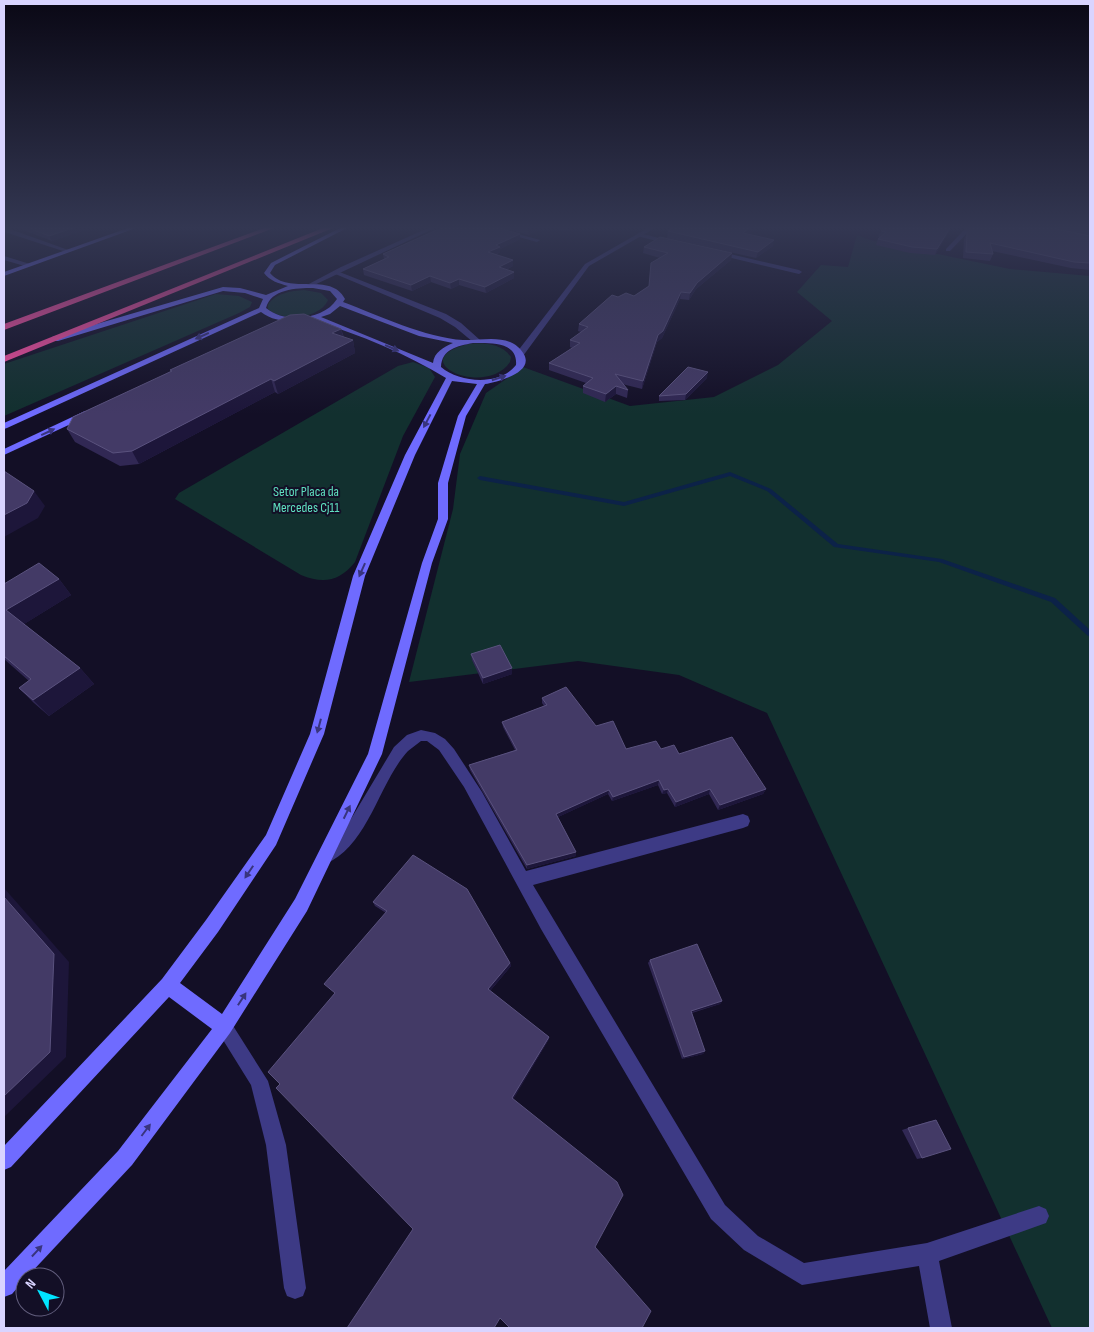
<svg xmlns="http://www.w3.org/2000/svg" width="1094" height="1332" font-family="'Sofia Sans Condensed',sans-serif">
	<rect width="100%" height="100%" fill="#130f26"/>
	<g fill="#12302f">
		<path d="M857,235L870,240L1010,269L1090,276V1328H1052L767,713L679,675L578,661L409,682L453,509L460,454L486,393L523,367L630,406L714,397L778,365L832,321L797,292L821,265L848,267Z"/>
		<path d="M304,290L321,293L328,300C320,319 282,322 268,309V305C275,293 291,291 304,290Z"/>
		<path d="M216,294L239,296L252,302L250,307L239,313L4,416V364Z"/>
		<path d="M469,344C484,343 501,343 511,357L510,362C485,399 401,360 469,344Z"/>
		<path d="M413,362L429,368L435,377L403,436L355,562C339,582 323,584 301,575L175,499L179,493L398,366Z"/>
	</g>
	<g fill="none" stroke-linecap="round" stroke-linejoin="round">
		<path fill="#0c2248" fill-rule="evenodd" d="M730,472L771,489L838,544L942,559L1055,598L1090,630V636H1088L1051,602L939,562L834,547L767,491L730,476L624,506L480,480L477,478L480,476L624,502Z"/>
		<g fill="#3d3a85" fill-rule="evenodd">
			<path d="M4,228H7L71,251L66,252L5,232Z"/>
			<path d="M487,228H496L540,240L537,242Z"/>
			<path d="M639,233L675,242L676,243L673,245L637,236Z"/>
			<path d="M717,251L799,270L802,272L799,274L715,254L714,253Z"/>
			<path d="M4,256L30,264L31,265L28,267L4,260Z"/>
			<path d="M333,271H337L446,314L461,323L480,340L473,342L455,327L440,318L333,273Z"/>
			<path d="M421,730L435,733L445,739L454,749L482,792L526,871L743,814L748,816L750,821L748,826L743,828L533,885L725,1205L758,1236L804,1263L927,1243L1039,1206L1046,1209L1049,1216L1046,1223L939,1261L952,1328H930L919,1266L802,1285L744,1250L711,1219L541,929L464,787L439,750L427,741H421L408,751C379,782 368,847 325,864L320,862L317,857C322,847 337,838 345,829L394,747L407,735Z"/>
			<path d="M224,1018L230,1021L268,1081L286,1145L306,1288L303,1296L295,1299L287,1296L284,1288L266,1145L251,1085L215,1027L218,1021Z"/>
		</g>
		<g fill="#3d3a85" fill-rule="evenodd">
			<path d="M428,228H435L310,287L305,286L341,267Z"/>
			<path d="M648,228H655L589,266L523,356H517V352L585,264Z"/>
			<path d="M966,228H972L950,251H946V249Z"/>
		</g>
		<g fill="#6f6bff" fill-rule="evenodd">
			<path d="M128,228H136L4,276V272Z"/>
			<path d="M340,228H347L275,265L270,273C289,296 331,271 345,299L343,302C378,315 426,338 463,340C480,341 503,334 518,347C543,370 501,381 485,384L466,416L448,483V519L432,563L382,754L307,911L230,1033L132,1165L27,1277H25V1279L12,1294L4,1297V1271L118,1151L212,1029L169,997L11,1167L4,1170V1146L162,979L206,920L266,835L310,734L353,576L405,455L446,378C407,354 360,335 316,321C311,319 307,321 301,321C287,322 273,321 261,312L7,428L4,429V423L259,308L263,299L245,293L223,291L58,341H52V337L223,287L240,288L266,295L288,286C278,283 270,281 264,273L271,263ZM313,288L330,291L337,299C324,320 285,324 266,308C271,289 296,288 313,288ZM340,306L419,336L453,343C444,347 434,352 433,363L321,317L330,314ZM473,343C490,343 518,341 516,365C500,386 460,383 441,367C442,349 457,346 473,343ZM452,381L477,384L458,416L438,483V519L422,563L368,754L295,899L222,1014L180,983L218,932L276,845L324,734L365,576L415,455Z"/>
			<path d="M85,411L88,412V416L4,455V449Z"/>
		</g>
		<g fill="#ff4fa3" fill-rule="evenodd">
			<path d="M264,228H274L4,330V324Z"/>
			<path d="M323,228H333L4,362V356Z"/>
		</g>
	</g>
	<g fill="#312854">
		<path d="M18,228H90L52,241Z"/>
		<path d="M502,228H543L529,235Z"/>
		<path d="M554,228H575L568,231Z"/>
		<path d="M673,228H757L748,234L773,246L756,258L667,238L668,231Z"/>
		<path d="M951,228L935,255L910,253L876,245L878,239L880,237H878L881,231Z"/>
		<path d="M971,228H1090V236L1062,230L1090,236V270L1071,268L992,251L993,254L990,261L963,258L964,239L967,233Z"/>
		<path d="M520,234V239L500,249V252L496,255L513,260V266L506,270L514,272V278L486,293L459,285L451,289L431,282L412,291L364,275L363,269L384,259L383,254Z"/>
		<path d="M644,247L732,253L731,260L696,289L689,300L680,299L662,338L657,342L642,389L622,384L628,390L627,398L616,394L605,402L583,393V386L586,383L549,370V363L572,348L570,347V340L581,332L578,331L579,324L618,297L634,296L649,286L660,258L643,253Z"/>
		<path d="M341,329L344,337L353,340L355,353L278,394L275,392L139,464L120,466L75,442L67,429L171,371L170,370Z"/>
		<path d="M707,378L685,400L659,401V396Z"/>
		<path d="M59,579L71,595L24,624L80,668L94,684L49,716L34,703L19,688L29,681L4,659V584Z"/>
		<path d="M471,654L512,674L483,684L472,660Z"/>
		<path d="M542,698L596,726L626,749H661L679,754L766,789L763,794L718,810L709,794L675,807L667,793L662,794L658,785L612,801L608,794L558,817L576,852V856L527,869L470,770L469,765L515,750L503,727L502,722L544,706L542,703Z"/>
		<path d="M373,902L510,963L511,966L490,991L549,1037V1039L513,1099L413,1229L280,1084L386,913L375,906Z"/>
		<path d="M650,960L722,1001L720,1004L692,1013L705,1051L703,1054L682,1059L648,963Z"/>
		<path d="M930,1121L922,1158L917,1159L902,1130Z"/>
	</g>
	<g fill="#1d163a">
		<path d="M73,228H90L52,241L49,236Z"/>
		<path d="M532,228H543L529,235L528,229Z"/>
		<path d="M568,228H575L568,231Z"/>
		<path d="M749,228H757L741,239L743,233Z"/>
		<path d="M950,228H951L935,255L937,249Z"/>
		<path d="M520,234V239L500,249V252L489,258L488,252L496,245Z"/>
		<path d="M774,240L773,246L756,258L758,252Z"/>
		<path d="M732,253L731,260L696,289L689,300L690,293L697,283Z"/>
		<path d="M513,260V266L499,273V267Z"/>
		<path d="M514,272V278L486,293L485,287Z"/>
		<path d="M430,276L431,282L412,291L411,285Z"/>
		<path d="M459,279V285L451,289L450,283Z"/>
		<path d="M681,292L680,299L662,338L657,342L642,389L643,381L658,335Z"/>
		<path d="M341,329L344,341L332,333Z"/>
		<path d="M353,340L355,353L278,394L274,381Z"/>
		<path d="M708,372L707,378L685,400L686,394Z"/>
		<path d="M271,379L275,392L139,464L132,451Z"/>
		<path d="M616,386V394L605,402L606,394Z"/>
		<path d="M34,491L45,506L38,518L4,537V515Z"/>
		<path d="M59,579L71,595L21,626L6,610Z"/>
		<path d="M80,668L94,684L49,716L33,700Z"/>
		<path d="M512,668V674L483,684V678Z"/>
		<path d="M659,780L658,785L612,801L613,797Z"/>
		<path d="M668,789L667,793L662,794L664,790Z"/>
		<path d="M710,789L709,794L675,807L676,802Z"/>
		<path d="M766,789L763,794L718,810L720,805Z"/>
		<path d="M609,790L608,794L556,818V814Z"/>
		<path d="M576,852V856L527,869V865Z"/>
		<path d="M4,888L69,962L66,1057L4,1117Z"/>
		<path d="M510,963L511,966L489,992L488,989Z"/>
		<path d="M722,1001L720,1004L689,1013L691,1011Z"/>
		<path d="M549,1037V1039L513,1100L512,1098Z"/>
		<path d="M705,1051L703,1054L682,1059L684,1057Z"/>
	</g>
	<g fill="#433a66" stroke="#5a527e">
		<path d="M29,228H73L49,236Z"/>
		<path d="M441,228H499L520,234L496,245L500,247L488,252L513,260L499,267L514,272L485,287L459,279L450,283L430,276L411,285L363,269L389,257L383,254Z"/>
		<path d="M673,228H749L743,233L774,240L758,252L668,231Z"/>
		<path d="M883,228H950L937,249L912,247L878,239L886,232L881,231Z"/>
		<path d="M971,228H1052L1090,236V263L1074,262L990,243L993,254L966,252L967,233Z"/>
		<path d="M660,237L732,253L697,283L690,293L681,292L663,331L658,335L643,381L615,374L628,390L616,386L606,394L583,386L593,378L549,363L580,343L570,340L588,327L579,324L612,295L618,297L626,293L634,296L649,286L651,263L668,253L644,247Z"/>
		<path d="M304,314L341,329L332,333L353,340L274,381L271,379L132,451L113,453L67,429L73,417L172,371L170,370L290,315Z"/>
		<path d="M688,367L708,372L686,394L659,396Z"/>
		<path d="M4,471L34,491L27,503L4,515Z"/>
		<path d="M39,563L59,579L6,610L80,668L33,700L19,688L31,679L4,656V584Z"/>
		<path d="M500,645L512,668L483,678L471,654Z"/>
		<path d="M566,687L596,726L613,721L626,749L656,741L661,749L674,745L679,754L732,737L766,789L720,805L710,789L676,802L668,789L664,790L659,780L613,797L609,790L556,814L576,852L527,865L469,765L517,750L502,722L547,705L542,698Z"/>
		<path d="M413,855L467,889L510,963L488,989L549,1037L512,1098L617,1182L623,1195L595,1247L651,1311L642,1328H510L500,1318L494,1328H347L413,1229L276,1088L280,1084L268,1072L335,993L324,984L387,911L373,902Z"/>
		<path d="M4,897L54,954L50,1052L4,1096Z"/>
		<path d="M697,944L722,1001L691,1011L705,1051L684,1057L650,960Z"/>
		<path d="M936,1120L951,1149L922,1158L908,1128Z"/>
	</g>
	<defs><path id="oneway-solid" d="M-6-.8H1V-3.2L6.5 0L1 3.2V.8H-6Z" transform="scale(1.25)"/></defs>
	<g fill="#38347d">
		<use href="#oneway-solid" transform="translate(202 336) rotate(156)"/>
		<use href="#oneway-solid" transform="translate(392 348) rotate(23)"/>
		<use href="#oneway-solid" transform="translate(499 378) rotate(-18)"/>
		<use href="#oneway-solid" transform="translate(427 421) rotate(118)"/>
		<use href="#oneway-solid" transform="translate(48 432) rotate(-25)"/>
		<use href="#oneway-solid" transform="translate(362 570) rotate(114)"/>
		<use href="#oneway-solid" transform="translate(319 726) rotate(105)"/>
		<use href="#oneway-solid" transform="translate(347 812) rotate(-64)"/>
		<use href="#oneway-solid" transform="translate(249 872) rotate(124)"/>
		<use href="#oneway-solid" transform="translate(242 999) rotate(-57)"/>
		<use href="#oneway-solid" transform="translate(146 1130) rotate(-53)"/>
		<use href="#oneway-solid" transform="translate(37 1251) rotate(-47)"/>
	</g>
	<linearGradient id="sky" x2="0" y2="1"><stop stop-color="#0a0815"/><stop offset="0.55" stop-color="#333752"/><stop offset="1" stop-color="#333752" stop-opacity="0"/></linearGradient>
	<rect width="1094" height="414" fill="url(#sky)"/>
	<g text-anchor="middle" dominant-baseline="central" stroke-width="4" stroke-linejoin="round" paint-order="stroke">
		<g font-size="14" fill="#5fe0c0" stroke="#130f26">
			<text x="306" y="491">Setor Placa da<tspan x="306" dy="16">Mercedes Cj11</tspan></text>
		</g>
	</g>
	<rect width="1094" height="1332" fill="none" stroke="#d9d4ff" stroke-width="10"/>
	<g transform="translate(40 1292) rotate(311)"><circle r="24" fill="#130f26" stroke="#625e7d"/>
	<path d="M0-4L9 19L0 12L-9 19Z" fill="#00e5ff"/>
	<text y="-8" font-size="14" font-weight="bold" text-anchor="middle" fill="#d9d4ff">N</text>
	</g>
</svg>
